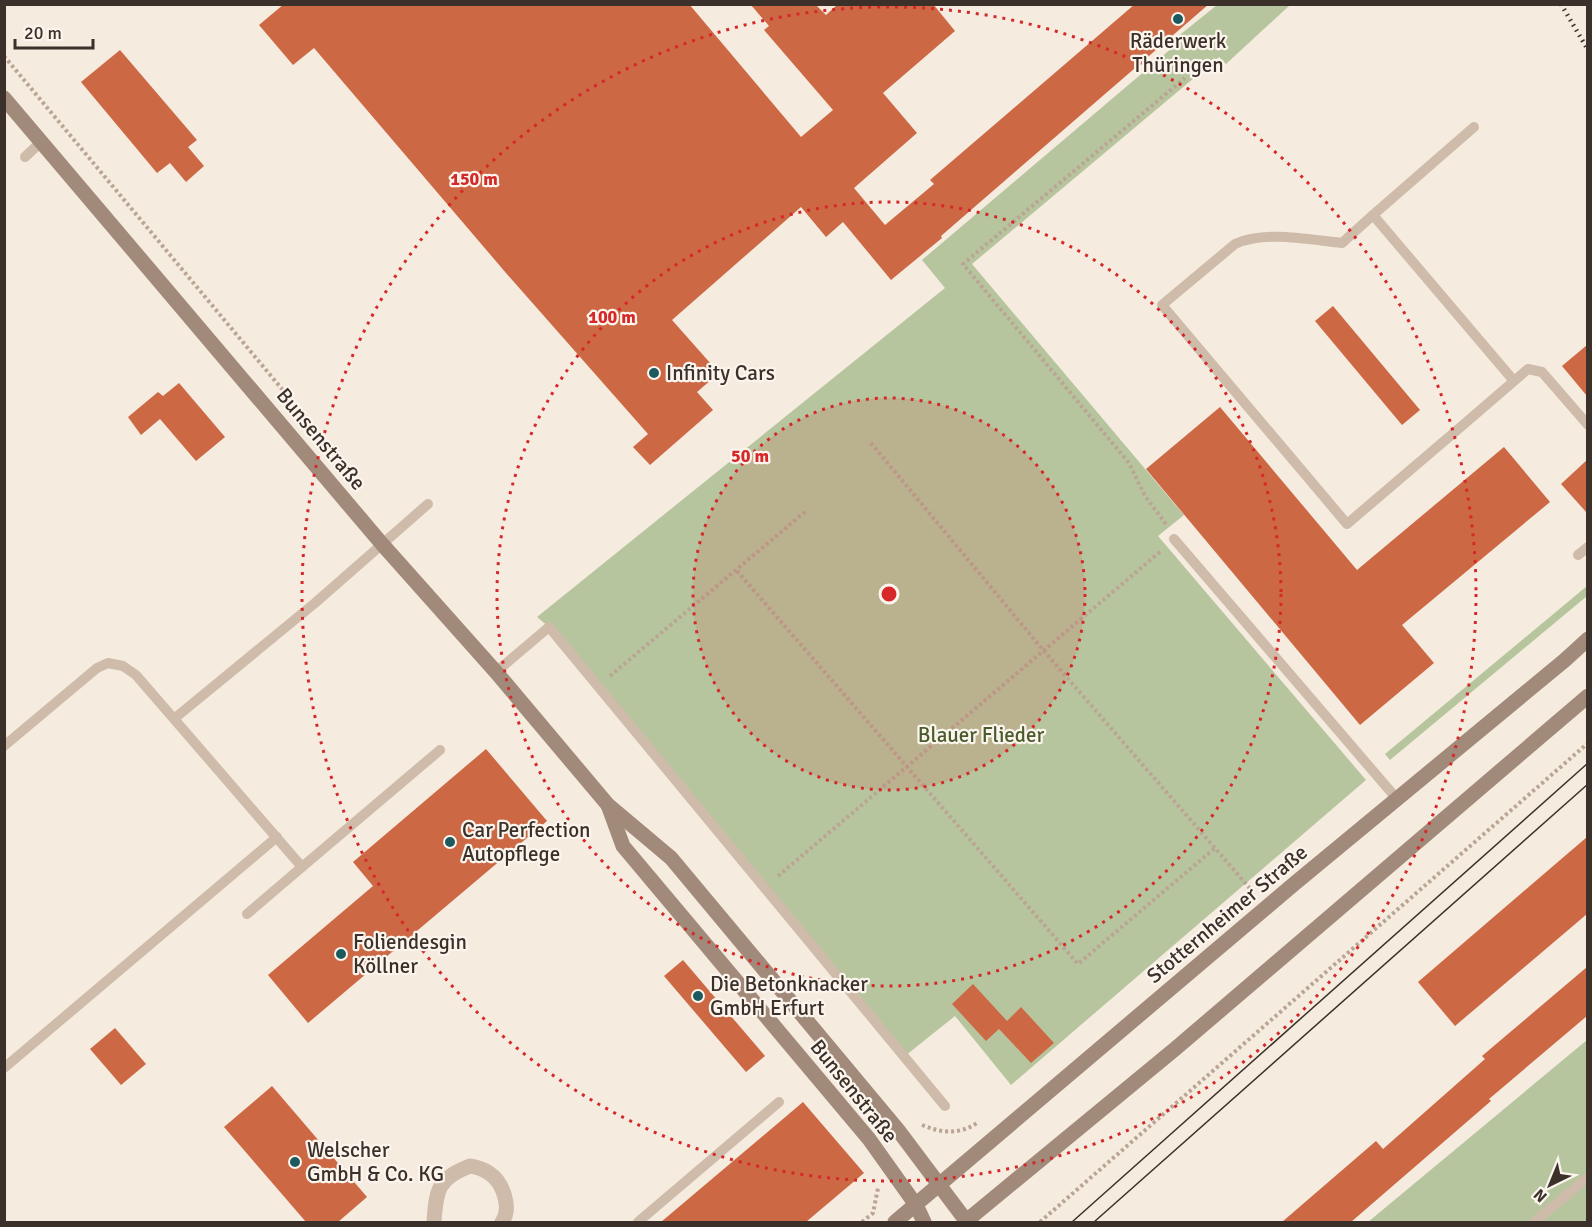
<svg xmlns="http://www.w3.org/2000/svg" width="1592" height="1227" font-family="Signika,sans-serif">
	<rect width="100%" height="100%" fill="#f5ebdf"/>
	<g fill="#b7c59e">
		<path d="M1217,5H1290L1226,64L1219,57L972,264L1184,515L1158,536L1366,780L1011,1085L955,1016L905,1056L549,627L537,617L945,288L922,260L1179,42L1176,38Z"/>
		<path d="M1587,586V596L1390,760L1385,754Z"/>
		<path d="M1587,1040V1222H1368Z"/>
	</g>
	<g fill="#cd6845">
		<path d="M284,4H689L801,137L833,110L764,30L769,26L751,5H816L826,15L838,4H933L955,31L883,93L917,133L854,188L885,225L934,184L930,180L1135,4H1209L941,236L942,238L891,280L843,222L826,237L801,207L672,320L719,373L697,392L713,410L650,465L633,447L648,434L506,273L314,48L293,65L259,25Z"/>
		<path d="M120,50L197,140L188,147L204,166L186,182L170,163L157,173L81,82Z"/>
		<path d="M1333,306L1420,410L1402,425L1315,321Z"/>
		<path d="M1587,345V396L1562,366Z"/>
		<path d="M179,383L225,437L196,461L160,419L141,435L128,417L158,392L163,396Z"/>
		<path d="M1220,407L1357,570L1504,447L1550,502L1402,625L1434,663L1360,725L1146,469Z"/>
		<path d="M1587,460V513L1561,484Z"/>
		<path d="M486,749L547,821L308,1023L268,975L373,886L353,862Z"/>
		<path d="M1587,837V914L1455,1026L1418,982Z"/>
		<path d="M683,960L765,1056L746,1072L664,976Z"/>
		<path d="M1587,967V1016L1489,1099L1491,1101L1351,1222H1282L1376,1141L1383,1149L1485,1059L1482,1056Z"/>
		<path d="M973,984L1007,1021L1021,1007L1054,1043L1031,1063L999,1029L986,1041L952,1004Z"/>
		<path d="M115,1028L146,1064L121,1085L90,1049Z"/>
		<path d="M272,1086L367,1197L338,1222H306L224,1127Z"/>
		<path d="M803,1102L864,1173L806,1222H661Z"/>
	</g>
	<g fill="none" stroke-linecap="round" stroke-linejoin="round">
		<g stroke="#baa594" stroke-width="4" stroke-dasharray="3 3" stroke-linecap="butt">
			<path d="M4,56L317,431"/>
			<path d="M871,443L1044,651L1253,892"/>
			<path d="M1166,524L1145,496L1129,463L963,264L1185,78"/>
			<path d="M737,571L1078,964L1215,848"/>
			<path d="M610,676L806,511"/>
			<path d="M778,876L1161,551"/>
			<path d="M922,1125C941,1133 959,1135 977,1123"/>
			<path d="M862,1222L873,1213L878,1188"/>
			<path d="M1040,1222L1588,743"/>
		</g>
		<g stroke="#cebbaa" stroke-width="10">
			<path d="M25,157L42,141"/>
			<path d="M1373,215L1474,127"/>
			<path d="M1514,381L1373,215L1342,243C1311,240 1264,230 1235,244L1162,305L1347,524C1407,473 1468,421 1528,369L1542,372L1588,425"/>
			<path d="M1174,539L1397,799"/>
			<path d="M1578,555L1588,547"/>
			<path d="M496,672L549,627L945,1106"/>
			<path d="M175,718L315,603L428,504"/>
			<path d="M4,746L97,668L108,663L123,666L136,675L302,867L440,750"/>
			<path d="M247,914L302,867"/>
			<path d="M4,1068L277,837"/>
			<path d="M638,1222L779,1102"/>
			<path d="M1534,1222L1588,1177"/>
		</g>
		<path stroke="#cebbaa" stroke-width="15" d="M434,1222C436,1190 438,1178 470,1166C477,1167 483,1169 489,1173C503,1182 512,1208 502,1222"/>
		<g stroke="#a28a7b" stroke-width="15">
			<path d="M4,98L382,544L496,672L608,805L671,858L898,1130L967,1222"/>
			<path d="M608,805L623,846L869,1139L916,1205L924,1222"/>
			<path d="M895,1222L1294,884L1565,660L1588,639"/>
			<path d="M965,1222L1175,1049L1588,696"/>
		</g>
		<g stroke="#3b302a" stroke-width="1.5">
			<path d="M1072,1222L1588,763"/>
			<path d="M1094,1222L1588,784"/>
		</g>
		<path stroke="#3b302a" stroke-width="4.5" stroke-dasharray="1.5 4.5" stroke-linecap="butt" d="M1561,4L1588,50"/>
	</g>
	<circle cx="889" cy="594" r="196" fill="#d62828" fill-opacity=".12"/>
	<g fill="none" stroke="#d62828" stroke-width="3" stroke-dasharray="3 6">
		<circle cx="889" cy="594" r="196"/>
		<circle cx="889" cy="594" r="392"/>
		<circle cx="889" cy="594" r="587"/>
	</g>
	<g fill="#1c5a60" stroke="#fbf5ed" stroke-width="2">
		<circle cx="1178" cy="19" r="6"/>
		<circle cx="654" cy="373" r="6"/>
		<circle cx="450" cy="842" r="6"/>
		<circle cx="341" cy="954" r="6"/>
		<circle cx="698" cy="996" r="6"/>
		<circle cx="295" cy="1162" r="6"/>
	</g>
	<g text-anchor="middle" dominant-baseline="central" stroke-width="4.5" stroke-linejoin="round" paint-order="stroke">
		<g font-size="21" fill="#3b302a" stroke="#fbf5ed" text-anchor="start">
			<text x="1178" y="41" text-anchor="middle">Räderwerk<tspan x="1178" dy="24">Thüringen</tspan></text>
			<text x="666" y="373">Infinity Cars</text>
			<text x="462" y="830">Car Perfection<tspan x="462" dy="24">Autopflege</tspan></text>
			<text x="353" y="942">Foliendesgin<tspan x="353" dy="24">Köllner</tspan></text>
			<text x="710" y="984">Die Betonknacker<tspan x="710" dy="24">GmbH Erfurt</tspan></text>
			<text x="307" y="1150">Welscher<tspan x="307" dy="24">GmbH &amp; Co. KG</tspan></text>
		</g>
		<g font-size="21" fill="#3b302a" stroke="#fbf5ed">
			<text transform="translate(321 439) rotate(50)">Bunsenstraße</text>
			<text transform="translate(1227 914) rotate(-40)">Stotternheimer Straße</text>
			<text transform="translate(854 1091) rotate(51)">Bunsenstraße</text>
		</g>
		<g font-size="21" fill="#495b2c" stroke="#fbf5ed">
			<text x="981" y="735">Blauer Flieder</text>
		</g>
	</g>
	<circle cx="889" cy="594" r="9" fill="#d62828" stroke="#fbf5ed" stroke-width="3"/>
	<g font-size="18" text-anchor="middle" font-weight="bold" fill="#d62828" stroke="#fbf5ed" stroke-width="4.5" stroke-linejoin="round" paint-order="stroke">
		<text x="474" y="185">150 m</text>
		<text x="612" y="323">100 m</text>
		<text x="750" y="462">50 m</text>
	</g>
	<rect width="1592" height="1227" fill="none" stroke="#3b302a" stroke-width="12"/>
	<g transform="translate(1550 1185) rotate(223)" stroke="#fbf5ed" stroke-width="4.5" paint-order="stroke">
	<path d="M0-4.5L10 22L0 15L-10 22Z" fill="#3b302a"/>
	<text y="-9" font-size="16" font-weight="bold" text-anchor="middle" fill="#3b302a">N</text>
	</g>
	<path d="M15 39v9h78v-9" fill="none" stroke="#3b302a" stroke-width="3"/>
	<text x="24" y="39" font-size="18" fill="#3b302a" stroke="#fbf5ed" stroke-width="4.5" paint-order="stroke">20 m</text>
</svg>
